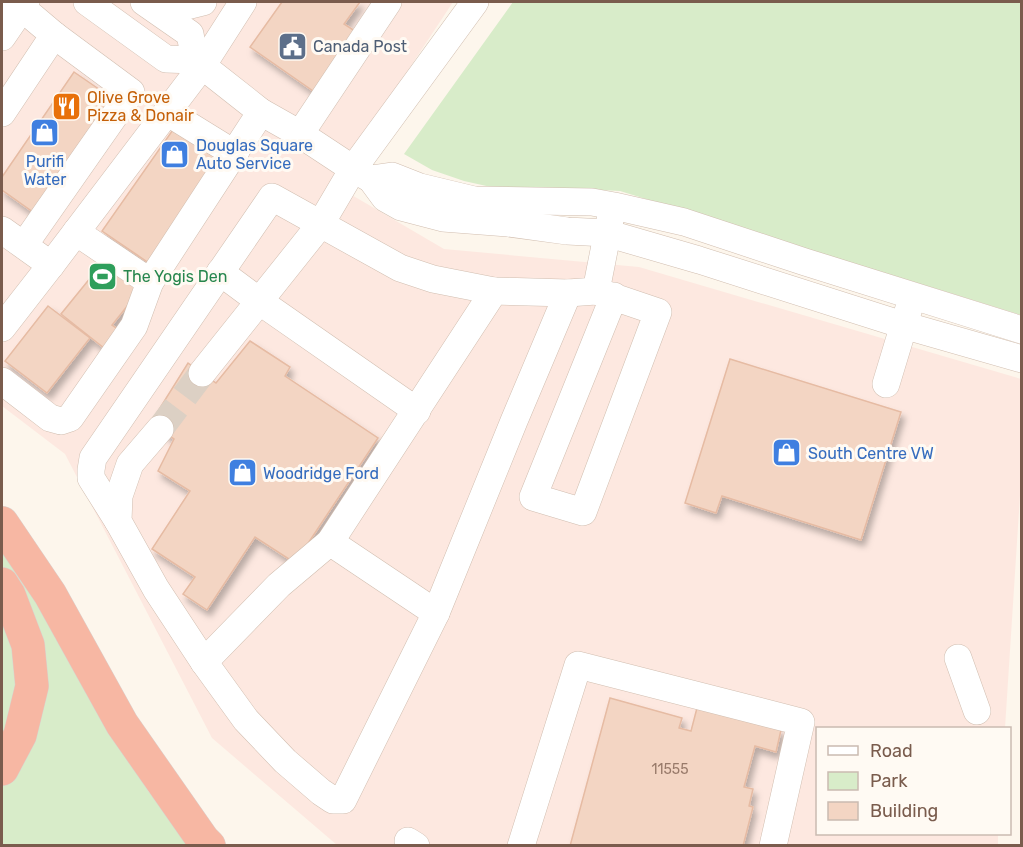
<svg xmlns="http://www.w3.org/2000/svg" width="1023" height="847" font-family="Rubik,sans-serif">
	<defs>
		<filter id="shadow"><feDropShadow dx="3.5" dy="6" stdDeviation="3" flood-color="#0004"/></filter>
	</defs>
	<rect width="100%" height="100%" fill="#fdf6ec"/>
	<path fill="#fde8e0" d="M2,2H453L333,184L444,249L639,267L1021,379V480L1005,728H818V834H998V845H337L212,738L65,454L2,406Z"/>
	<g fill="#d8ecc9">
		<path d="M513,2H1021V315L620,191L585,189H500L464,181L432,170L404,154Z"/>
		<path d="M2,551L25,579L122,750L149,792L193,845H2V782L13,765L18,589L2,565Z"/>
		<path d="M2,606L11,630L17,694L2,742Z"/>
	</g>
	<g fill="#f3d5c3" stroke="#e6bba3" stroke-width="1.5" filter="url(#shadow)">
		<path d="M282,2H360L344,24L358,33L316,93L250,47Z"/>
		<path d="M74,72L119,103L40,217L2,190V177Z"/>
		<path d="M177,124L224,156L149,263L102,231Z"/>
		<path d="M104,261L140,290L112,325L123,333L109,352L61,314Z"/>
		<path d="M48,306L90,338L47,393L5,361Z"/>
		<path d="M250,341L290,367L285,376L378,438L295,563L255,537L207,610L183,594L195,577L152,549L190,491L158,471L174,439L160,429L150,424L188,363L216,383Z"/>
		<path d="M730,359L901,412L861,540L722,496L716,513L685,503Z"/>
		<path d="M610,698L682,718L679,728L691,731L697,708L781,730L776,752L755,746L744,787L753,789L749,806L753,807L743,846H570Z"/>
	</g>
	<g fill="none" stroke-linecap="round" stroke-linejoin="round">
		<path stroke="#dcd0c4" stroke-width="27" stroke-dasharray="27 14" stroke-linecap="butt" d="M160,429L202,373"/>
		<defs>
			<g id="minor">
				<path d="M87,2L166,59L195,60L261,112L300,134L353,169L371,179L385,198L401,207L443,218L508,223L567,231L606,233L699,260L903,325L1022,359"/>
				<path d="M144,2L190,34L195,60"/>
				<path d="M180,2L187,6L203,2"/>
				<path d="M2,37L26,2"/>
				<path d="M167,112L235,154"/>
				<path d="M2,113L54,35L22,8L7,2"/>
				<path d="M300,134L388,2"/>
				<path d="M371,179L392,176L420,187L474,200L592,202L614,206L684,222L805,262L1022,330"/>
				<path d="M2,230L51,265L2,328"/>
				<path d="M76,232L150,282"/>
				<path d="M24,245L131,92L54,35"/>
				<path d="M51,265L202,66L243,2"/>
				<path d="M220,272L259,301L417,411"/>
				<path d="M596,291L658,312L583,512L533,497L614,296"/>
				<path d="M202,373L320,225L353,169L475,2"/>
				<path d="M2,381L50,418L61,421L70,418L134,326L150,282L261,112"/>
				<path d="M886,384L909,308"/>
				<path d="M160,429L130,464L119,496L118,521L156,589L204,662L246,720L285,761L321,792L333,800H343L436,613L514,421L568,293"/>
				<path d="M118,521L91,478V470L93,458L272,197L400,268L433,279L494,291"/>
				<path d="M330,542L436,613"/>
				<path d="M958,658L977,711"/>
				<path d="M204,662L279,585L330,542L494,291L568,293L596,291L611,215"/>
				<path d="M408,841L416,846"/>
				<path d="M521,846L578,665L801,722L773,846"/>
			</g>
			<g id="highway">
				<path d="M2,523L50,594L122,724L203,840L209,846"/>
				<path d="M2,584L9,595L28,645L32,686L20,735L2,769"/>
			</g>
		</defs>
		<use href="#minor" stroke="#d1beb0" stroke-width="28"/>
		<use href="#highway" stroke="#dad1cd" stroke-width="34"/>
		<use href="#minor" stroke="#fff" stroke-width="27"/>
		<use href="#highway" stroke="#f7b7a3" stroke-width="33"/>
	</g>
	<defs>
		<symbol id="civic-square" viewBox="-11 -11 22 22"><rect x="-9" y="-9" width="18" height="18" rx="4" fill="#5c6f8a" stroke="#fffaf3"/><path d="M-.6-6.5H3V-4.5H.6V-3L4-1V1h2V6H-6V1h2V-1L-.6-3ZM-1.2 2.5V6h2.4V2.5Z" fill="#fff"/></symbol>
		<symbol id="restaurant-square" viewBox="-11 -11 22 22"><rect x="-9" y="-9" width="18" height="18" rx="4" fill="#e8710a" stroke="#fffaf3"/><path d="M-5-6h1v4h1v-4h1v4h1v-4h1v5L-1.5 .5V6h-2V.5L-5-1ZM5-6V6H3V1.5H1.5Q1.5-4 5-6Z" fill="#fff"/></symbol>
		<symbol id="shop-square" viewBox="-11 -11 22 22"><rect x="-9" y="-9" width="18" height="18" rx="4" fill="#3f7fe0" stroke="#fffaf3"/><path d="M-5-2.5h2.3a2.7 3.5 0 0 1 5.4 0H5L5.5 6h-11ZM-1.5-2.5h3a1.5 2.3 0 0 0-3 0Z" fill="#fff"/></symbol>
		<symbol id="stadium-square" viewBox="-11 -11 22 22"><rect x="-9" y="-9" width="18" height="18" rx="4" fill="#2e9e5b" stroke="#fffaf3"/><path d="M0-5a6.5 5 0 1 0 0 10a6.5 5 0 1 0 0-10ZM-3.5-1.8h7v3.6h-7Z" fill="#fff"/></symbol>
	</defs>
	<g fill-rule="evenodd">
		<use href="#civic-square" x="276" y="30" width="33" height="33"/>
		<use href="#restaurant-square" x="50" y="90" width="33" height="33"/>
		<use href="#shop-square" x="28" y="116" width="33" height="33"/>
		<use href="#shop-square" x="158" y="138" width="33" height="33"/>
		<use href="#stadium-square" x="86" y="260" width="33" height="33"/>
		<use href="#shop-square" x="770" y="436" width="33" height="33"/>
		<use href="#shop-square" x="226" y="456" width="33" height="33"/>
	</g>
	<g text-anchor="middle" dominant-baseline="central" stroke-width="6" stroke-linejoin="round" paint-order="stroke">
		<g font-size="14" fill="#987a6a">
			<text x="670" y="769">11555</text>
		</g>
		<g font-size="16" fill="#4e5e75" stroke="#fffaf3" text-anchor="start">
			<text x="313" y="46">Canada Post</text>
		</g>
		<g font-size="16" fill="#c56008" stroke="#fffaf3" text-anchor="start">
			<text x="87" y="97">Olive Grove<tspan x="87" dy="18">Pizza &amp; Donair</tspan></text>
		</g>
		<g font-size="16" fill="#366cbe" stroke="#fffaf3" text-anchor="start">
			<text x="196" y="145">Douglas Square<tspan x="196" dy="18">Auto Service</tspan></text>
			<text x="45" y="161" text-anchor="middle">Purifi<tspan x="45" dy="18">Water</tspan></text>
			<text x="808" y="453">South Centre VW</text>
			<text x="263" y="473">Woodridge Ford</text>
		</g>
		<g font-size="16" fill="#27864d" stroke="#fffaf3" text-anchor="start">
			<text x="123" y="276">The Yogis Den</text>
		</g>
	</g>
	<rect width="1023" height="847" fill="none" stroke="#7a5c4d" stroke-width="6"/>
	<rect x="816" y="727" width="195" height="108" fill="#fffaf3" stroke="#cabbb1" stroke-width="1.5"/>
	<rect x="828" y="746" width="30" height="9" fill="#ffffff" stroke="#cabbb1" stroke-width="1.5"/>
	<text x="870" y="757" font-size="18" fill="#7a5c4d">Road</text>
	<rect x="828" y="772" width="30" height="18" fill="#d8ecc9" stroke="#cabbb1" stroke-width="1.5"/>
	<text x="870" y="787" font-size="18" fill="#7a5c4d">Park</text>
	<rect x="828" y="802" width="30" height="18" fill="#f3d5c3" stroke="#cabbb1" stroke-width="1.5"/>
	<text x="870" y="817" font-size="18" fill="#7a5c4d">Building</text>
</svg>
